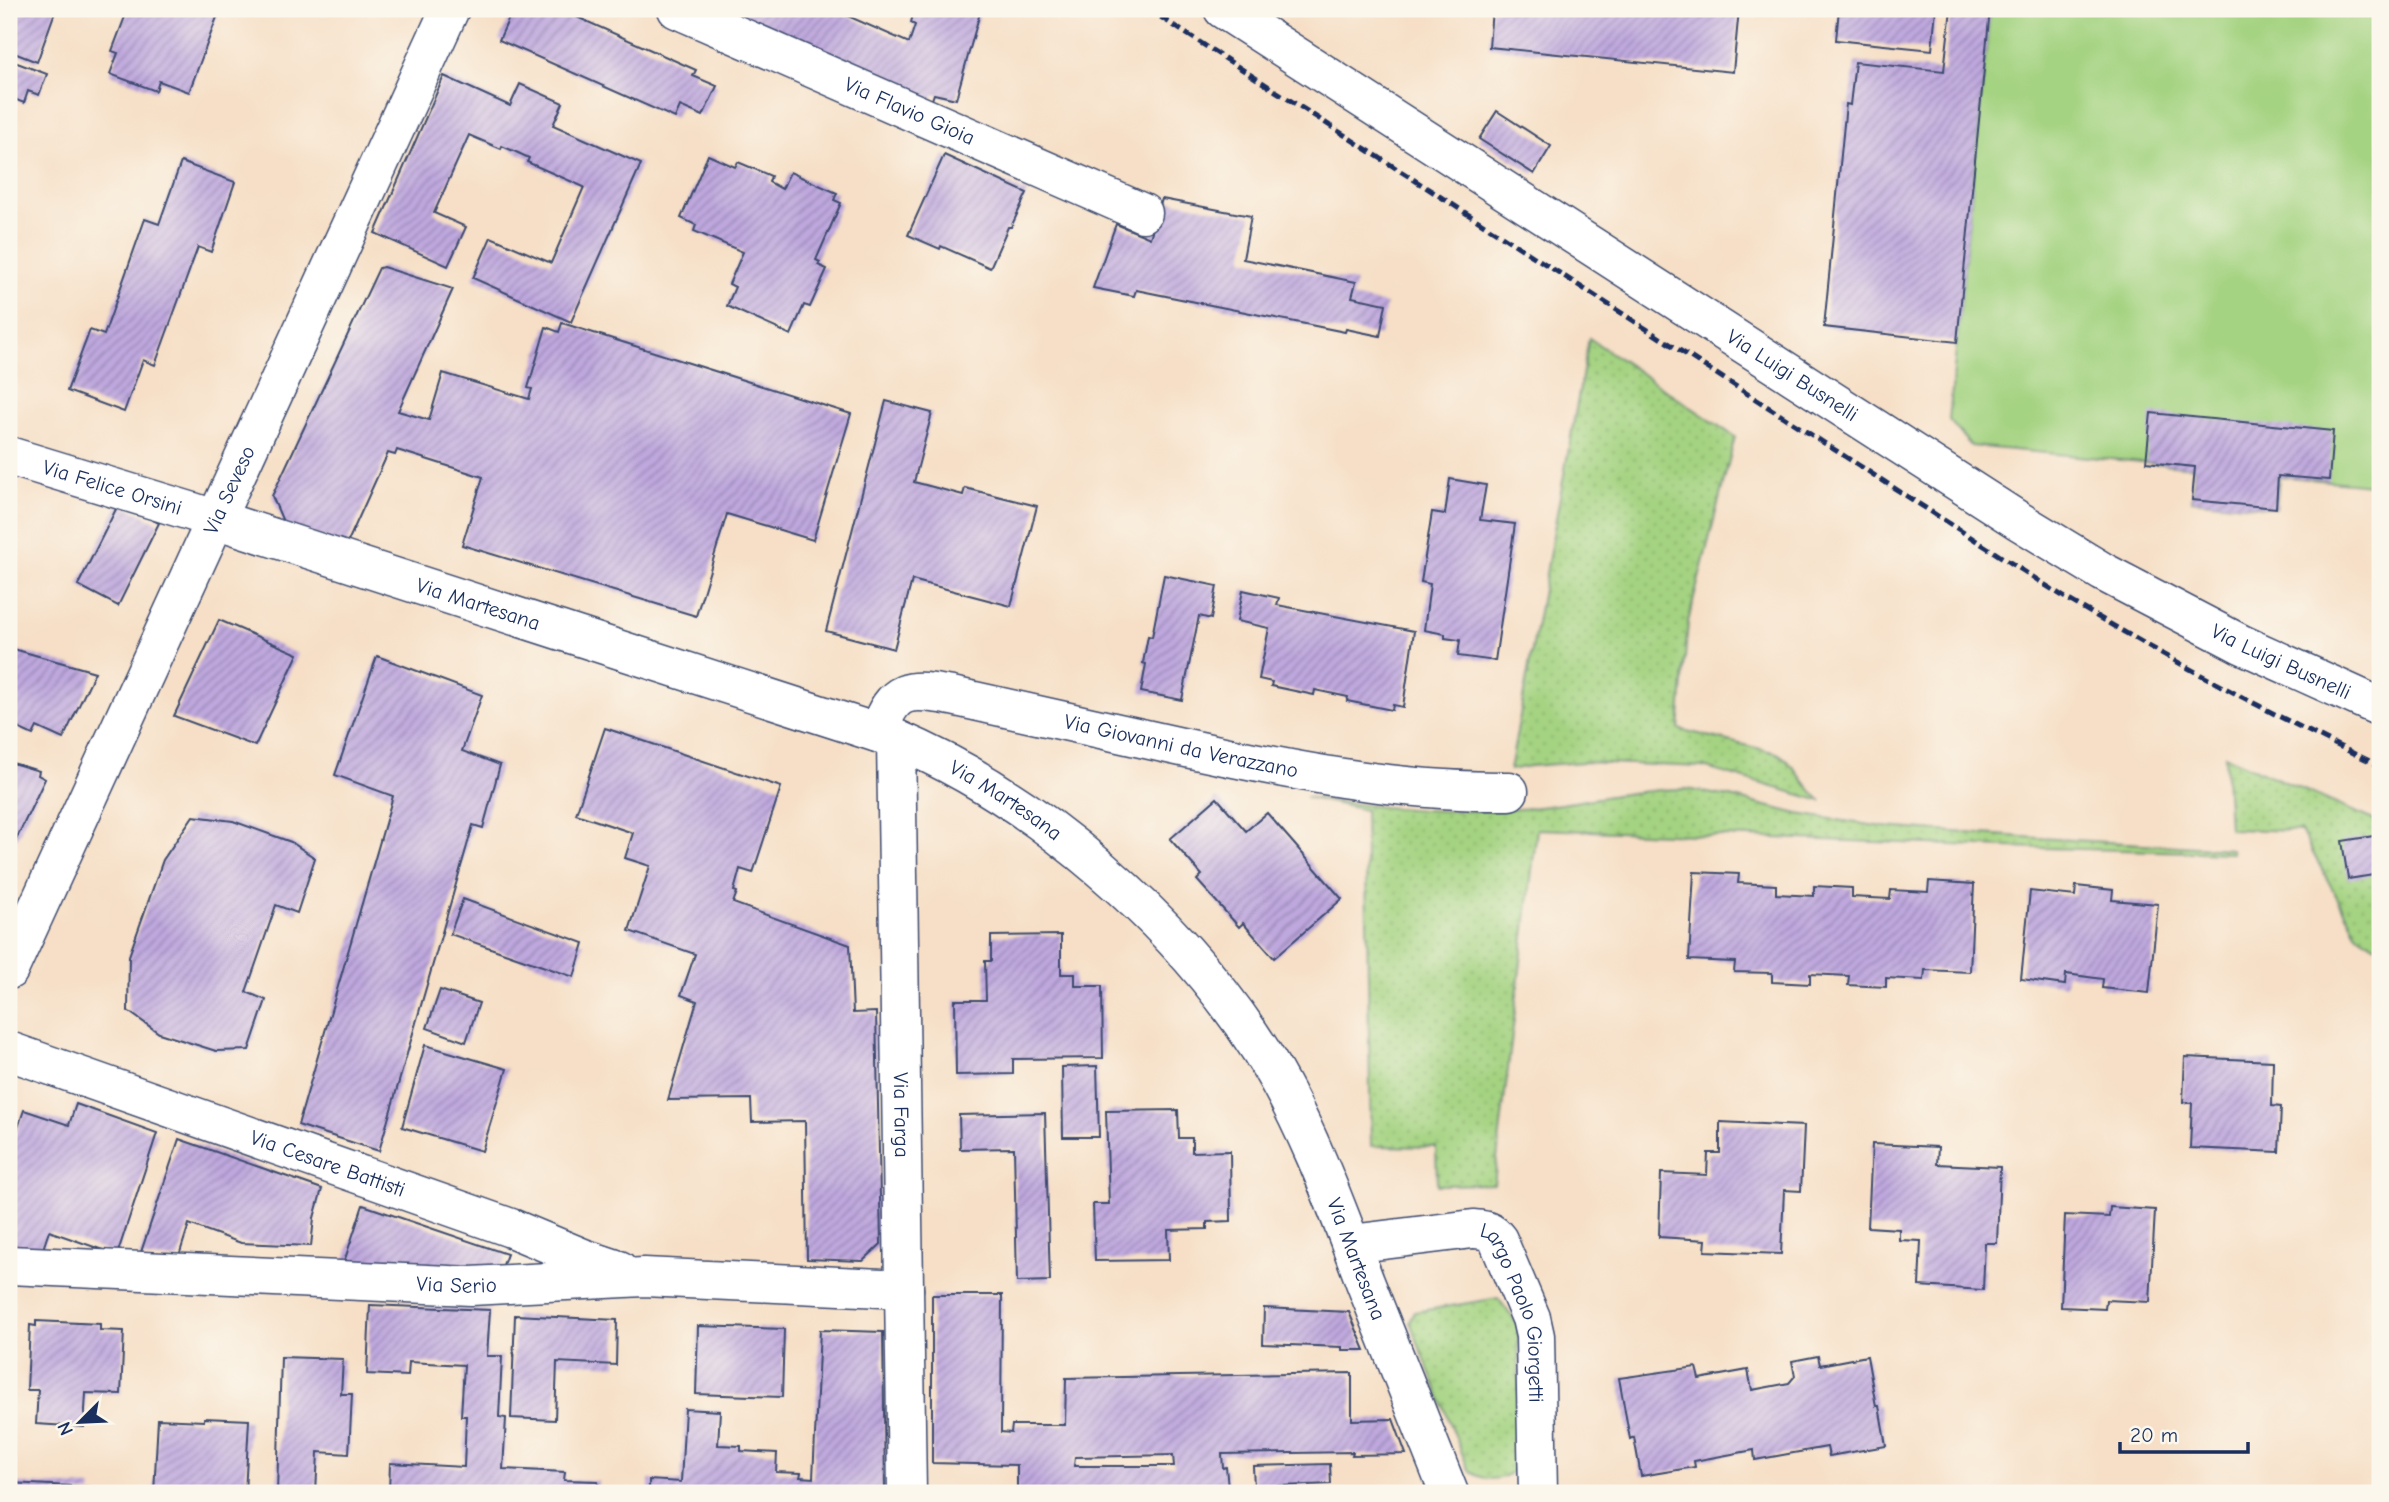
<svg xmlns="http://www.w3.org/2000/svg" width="2389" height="1502" font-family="'Comic Neue',sans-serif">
	<defs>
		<pattern id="grass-dots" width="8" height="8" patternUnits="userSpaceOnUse" patternTransform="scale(1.75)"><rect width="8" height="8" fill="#a4d381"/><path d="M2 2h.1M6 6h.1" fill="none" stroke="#8db572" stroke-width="1.8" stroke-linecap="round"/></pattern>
		<pattern id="building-hatch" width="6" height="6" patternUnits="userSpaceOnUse" patternTransform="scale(1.75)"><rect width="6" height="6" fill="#bfa8de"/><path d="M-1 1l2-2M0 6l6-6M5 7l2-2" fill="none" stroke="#9a89b7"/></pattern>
	</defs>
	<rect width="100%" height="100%" fill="#fbf7ec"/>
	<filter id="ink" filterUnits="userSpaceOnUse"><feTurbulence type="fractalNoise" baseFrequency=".0143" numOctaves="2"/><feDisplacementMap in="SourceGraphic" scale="14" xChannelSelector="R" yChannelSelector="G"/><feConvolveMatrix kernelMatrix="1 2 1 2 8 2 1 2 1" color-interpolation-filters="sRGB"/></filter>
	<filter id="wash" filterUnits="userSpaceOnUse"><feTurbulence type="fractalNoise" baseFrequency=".00686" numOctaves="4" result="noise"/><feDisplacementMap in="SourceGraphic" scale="28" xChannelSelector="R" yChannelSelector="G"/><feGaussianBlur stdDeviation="1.57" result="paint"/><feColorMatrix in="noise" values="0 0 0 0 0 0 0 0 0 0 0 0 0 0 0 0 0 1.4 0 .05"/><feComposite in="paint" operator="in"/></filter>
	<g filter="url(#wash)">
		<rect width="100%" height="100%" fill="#f6dfc6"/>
		<g fill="url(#grass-dots)" stroke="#608170" stroke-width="2">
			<path d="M1589,338L1735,437L1688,622L1679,729L1777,753C1796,763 1804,788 1822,801L1703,767L1583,762L1530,766L1510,770Z"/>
			<path d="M2225,756L2380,823V946L2374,945L2357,934L2301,831L2229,829Z"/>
			<path d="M1686,789L1730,797L1798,814L1883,827L2038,838L2231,849L2232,853L2004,847L1537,829L1494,1184L1437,1185L1436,1147L1371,1146L1365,810L1305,797C1382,809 1461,816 1539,807C1588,801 1636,789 1686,789Z"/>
			<path d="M1498,1298L1518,1325L1520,1452C1519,1456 1520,1460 1518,1463C1510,1483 1478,1483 1468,1468L1410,1322L1415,1312Z"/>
		</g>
		<path fill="#a4d381" stroke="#608170" stroke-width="2" d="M1990,9H2380V486L2279,476L2276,508L2192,500L2195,467L1971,446L1949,420Z"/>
		<g id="blocks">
			<g fill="url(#building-hatch)" fill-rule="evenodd">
				<path d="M9,9H56L37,62L9,51Z"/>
				<path d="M128,9L134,11V9H220L189,92L159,81L156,91L110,74L118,53L112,51Z"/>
				<path d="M513,9H559L696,70L693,76L717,86L703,116L680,106L675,118L499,40Z"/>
				<path d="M718,9H832L909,43L915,25L911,23L914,9H981L956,99L934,94L930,105Z"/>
				<path d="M1492,9H1739L1733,72L1489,47Z"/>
				<path d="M1839,9H1936L1932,50L1836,40Z"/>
				<path d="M1951,9H1990L1957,342L1824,327L1846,104L1850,105L1855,62L1944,71Z"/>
				<path d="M9,60L47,74L39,95L28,91L24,103L9,97Z"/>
				<path d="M444,76L510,106L520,84L563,103L553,125L641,164L571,322L473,278L491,237L551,263L584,187L527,162L529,158L516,152L502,146L501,149L469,135L434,213L466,227L448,266L375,233Z"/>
				<path d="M1497,111L1551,146L1534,174L1479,139Z"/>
				<path d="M708,155L735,167L738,162L771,176L769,182L782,189L790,172L837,193L834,200L841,203L816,260L820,262L818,265L827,269L810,307L804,305L791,335L727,306L735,287L729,284L743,252L694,231L696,225L681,218Z"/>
				<path d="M944,155L1027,193L1011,227H1008L990,268L941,246L940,249L908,235Z"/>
				<path d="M181,162L235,182L211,252L198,247L155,365L143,360L124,412L67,391L90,330L104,335L145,219L159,224Z"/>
				<path d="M1162,199L1251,216L1243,259L1356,282L1352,297L1386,304L1380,336L1346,329L1345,332L1136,290L1134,296L1093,288L1116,224L1150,238Z"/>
				<path d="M383,267L453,289L398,411L429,420L443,373L529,399L532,389L528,388L546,327L559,332L562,323L851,414L813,540L727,514L696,616L462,545L483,477L397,450L395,455L388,453L346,546L284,524L272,496L379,268Z"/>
				<path d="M886,401L932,413L914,482L963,495L965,488L1037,506L1011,606L912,580L894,649L826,631Z"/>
				<path d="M2151,413L2333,431L2329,480L2278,476L2276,508L2192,500L2195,467L2146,462Z"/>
				<path d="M1450,479L1486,485L1480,520L1515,524L1495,661L1458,656L1460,640L1445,638V634L1424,630L1430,584L1421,582L1432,512L1445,514Z"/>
				<path d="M119,503L159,523L118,606L78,585Z"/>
				<path d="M1164,575L1217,586L1211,619L1199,616L1182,700L1141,692L1146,664L1143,663L1148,636L1152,637Z"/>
				<path d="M1243,590L1279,598L1277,605L1414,631L1403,707L1393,705L1392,710L1347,701L1348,697L1315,690L1314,695L1271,686L1272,682L1259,679L1269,628L1237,621Z"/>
				<path d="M219,620L298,654L255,746L174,716Z"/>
				<path d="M10,648L95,672L63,739L37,727L33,735L9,724Z"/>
				<path d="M377,656L482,695L462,751L500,765L483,828L473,825L379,1151L298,1125L393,796L335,775Z"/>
				<path d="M605,728L781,787L753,873L740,869L734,891L737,892L733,903L850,945L853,1013L876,1012L881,1244L863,1261L807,1259L805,1121L752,1122L751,1099L668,1100L697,1001L681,995L695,954L629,931L650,866L625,858L633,833L576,814Z"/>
				<path d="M9,762L39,771L38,775L45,779L14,844L9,843Z"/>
				<path d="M1217,798L1246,831L1267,813L1342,899L1274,958L1243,923L1239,927L1197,880L1202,875L1170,839Z"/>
				<path d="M193,816L233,821L291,842L315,858L297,913L276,905L261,949L246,992L266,1000L249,1050L216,1051L159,1033L128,1011L129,956L163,860Z"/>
				<path d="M2380,835V874L2348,879L2342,841Z"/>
				<path d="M1694,872L1739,874L1738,883L1776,885V894L1814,896V886L1852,888V897L1890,899L1891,890L1928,892L1929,881L1974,884L1970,972L1925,970L1924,980L1886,978V987L1848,985L1849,976L1810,974V984L1772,982V973L1734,972L1735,962L1689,960Z"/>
				<path d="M2076,886L2113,890L2112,900L2158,904L2149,993L2102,988L2103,979L2066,974L2065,985L2021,979L2030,891L2075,896Z"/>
				<path d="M463,899L584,943L574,977L450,934Z"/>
				<path d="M1061,935V974H1075V986H1102L1103,1058L1013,1059V1074L956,1075L955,1000H986L985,961H991V936Z"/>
				<path d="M440,990L479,1003L466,1042L427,1028Z"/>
				<path d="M425,1045L507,1069L482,1151L402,1127Z"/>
				<path d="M2185,1057L2273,1061L2272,1106L2281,1107L2279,1152L2190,1148L2192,1103L2183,1102Z"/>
				<path d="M1097,1066L1099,1137H1063L1062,1067Z"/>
				<path d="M76,1104L157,1133L117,1255L49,1231L42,1252L9,1250V1154L24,1110L69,1125Z"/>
				<path d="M1178,1110L1179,1138H1192V1152L1230,1151L1231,1221L1207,1222V1229L1168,1230L1169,1260L1095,1261L1093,1204H1109L1106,1111Z"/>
				<path d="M1045,1113L1050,1281L1017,1282L1014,1148L960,1149L959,1115Z"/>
				<path d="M1720,1122L1804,1126L1801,1191L1784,1190L1781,1254L1705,1251L1706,1240L1659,1237L1661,1173L1707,1175L1708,1153H1720Z"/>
				<path d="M179,1139L322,1189L314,1218L311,1246L241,1243L189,1224L178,1259L139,1258Z"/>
				<path d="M1872,1144L1938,1147L1937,1164L2000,1167L1997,1243H1985L1983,1290L1919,1286L1921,1241L1899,1240V1229L1868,1227Z"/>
				<path d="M363,1205L507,1254L500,1273L342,1268Z"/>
				<path d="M2110,1207L2155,1210L2150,1302L2106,1300L2105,1309L2061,1307L2065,1215L2109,1217Z"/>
				<path d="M932,1295H1002L1001,1432L1011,1433L1012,1425H1065L1066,1378L1352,1373V1420L1393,1419L1406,1454L1352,1455L1353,1452L1222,1454L1223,1468L1226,1467L1228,1487L1232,1486L1233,1493H1017V1465L932,1463ZM1173,1455L1174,1466H1074L1075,1457Z"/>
				<path d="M370,1305L490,1310L487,1356H502L499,1417L506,1418L503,1469L565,1472L564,1480L598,1481L597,1493H389L390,1463L464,1467L466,1416H461L464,1365L409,1362L408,1376L367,1374Z"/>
				<path d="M1264,1308L1349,1312L1365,1350H1342V1347L1263,1344Z"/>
				<path d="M515,1315L617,1320L616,1365L557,1362L555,1420L511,1418Z"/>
				<path d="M36,1321L100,1324V1330L124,1331L121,1394L86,1393L84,1427L36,1424L38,1390H27L30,1325L36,1326Z"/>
				<path d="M698,1326L784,1329L782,1397L696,1394Z"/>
				<path d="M820,1330L883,1332L885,1493H649V1480L681,1482L685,1409L720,1411L718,1445L741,1446V1451L777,1453L776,1472L801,1473L800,1477L813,1478Z"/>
				<path d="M1818,1356L1820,1365L1867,1356L1876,1406H1879L1886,1446L1829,1456L1827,1447L1755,1460L1754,1450L1694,1461L1695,1467L1641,1476L1634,1437L1630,1439L1619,1378L1696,1367L1699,1379L1748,1370L1752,1390L1789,1383L1795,1376L1792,1361Z"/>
				<path d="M281,1357L343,1359L341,1394H352L349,1454L318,1452L316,1493H277Z"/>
				<path d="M204,1418L249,1420L245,1493H154L158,1419L204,1421Z"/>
				<path d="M1330,1464L1331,1484L1254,1487L1253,1466Z"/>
				<path d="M9,1483L92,1487L91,1493H9Z"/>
			</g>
		</g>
	</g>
	<g filter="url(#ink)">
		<use href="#blocks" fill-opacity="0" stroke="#3c496e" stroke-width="2"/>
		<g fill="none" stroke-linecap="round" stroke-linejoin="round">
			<defs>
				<g id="minor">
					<path id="s1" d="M677,9L1143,213"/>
					<path id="s2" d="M1223,9L2019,521L2103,572L2241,644L2380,707"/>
					<path id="s3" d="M9,456L190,511L896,739C1036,798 1179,922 1261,1051C1305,1120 1336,1205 1365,1282C1393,1353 1421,1423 1449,1493"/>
					<path id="s4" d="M878,733C893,687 909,688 952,696C1027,713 1102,729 1177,746C1287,770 1396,792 1509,791"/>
					<path id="s5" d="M896,739L907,1493"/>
					<path id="s6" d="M9,970L450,9"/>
					<path id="s7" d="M9,1051L511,1228L583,1258L619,1270"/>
					<path id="s8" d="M1351,1244L1473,1229C1484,1230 1491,1230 1498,1240L1531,1318L1535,1336L1538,1493"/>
					<path id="s9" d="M9,1265L471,1286L644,1277L904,1289"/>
				</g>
			</defs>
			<use href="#minor" stroke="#3c496e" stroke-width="41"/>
			<use href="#minor" stroke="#fff" stroke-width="38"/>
			<path stroke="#1b2f5e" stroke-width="5" stroke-dasharray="10 5" stroke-linecap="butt" d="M1148,9L2064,597C2167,658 2272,715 2380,766"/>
		</g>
	</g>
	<g text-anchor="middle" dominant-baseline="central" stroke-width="7" stroke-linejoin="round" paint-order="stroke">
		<g font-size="21" fill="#1b2f5e" stroke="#fbf7ec">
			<text stroke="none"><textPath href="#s1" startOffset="254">Via Flavio Gioia</textPath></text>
			<text stroke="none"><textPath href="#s2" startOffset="677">Via Luigi Busnelli</textPath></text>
			<text stroke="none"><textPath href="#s3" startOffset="108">Via Felice Orsini</textPath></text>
			<text stroke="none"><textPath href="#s6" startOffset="528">Via Seveso</textPath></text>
			<text stroke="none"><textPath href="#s3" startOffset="492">Via Martesana</textPath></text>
			<text stroke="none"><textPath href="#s2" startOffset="1244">Via Luigi Busnelli</textPath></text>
			<text stroke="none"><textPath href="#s4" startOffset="331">Via Giovanni da Verazzano</textPath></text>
			<text stroke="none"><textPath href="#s3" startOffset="1057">Via Martesana</textPath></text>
			<text stroke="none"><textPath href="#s5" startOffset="376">Via Farga</textPath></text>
			<text stroke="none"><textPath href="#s7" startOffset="338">Via Cesare Battisti</textPath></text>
			<text stroke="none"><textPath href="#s3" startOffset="1647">Via Martesana</textPath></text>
			<text stroke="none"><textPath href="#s9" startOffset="448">Via Serio</textPath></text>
			<text stroke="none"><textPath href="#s8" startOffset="226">Largo Paolo Giorgetti</textPath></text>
		</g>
	</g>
	<rect width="2389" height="1502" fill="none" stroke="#fbf7ec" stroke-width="35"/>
	<g transform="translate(80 1422) rotate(246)" stroke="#fbf7ec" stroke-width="5" paint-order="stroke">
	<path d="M0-5L12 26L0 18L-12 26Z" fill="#1b2f5e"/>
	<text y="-10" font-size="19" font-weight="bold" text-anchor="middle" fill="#1b2f5e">N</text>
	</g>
	<path d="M2120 1442v10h128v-10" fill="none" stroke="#1b2f5e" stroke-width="3.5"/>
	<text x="2130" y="1442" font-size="21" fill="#1b2f5e" stroke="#fbf7ec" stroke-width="5" paint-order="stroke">20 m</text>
</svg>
